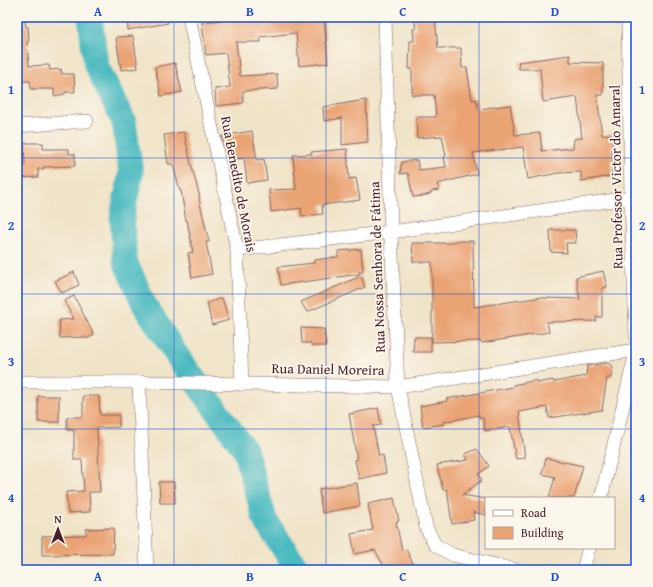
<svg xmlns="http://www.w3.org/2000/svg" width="653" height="587" font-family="'Gentium Book Plus',serif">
	<rect width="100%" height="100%" fill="#fbf7ec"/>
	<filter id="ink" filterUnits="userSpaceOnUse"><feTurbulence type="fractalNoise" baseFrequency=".025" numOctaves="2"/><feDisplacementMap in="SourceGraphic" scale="8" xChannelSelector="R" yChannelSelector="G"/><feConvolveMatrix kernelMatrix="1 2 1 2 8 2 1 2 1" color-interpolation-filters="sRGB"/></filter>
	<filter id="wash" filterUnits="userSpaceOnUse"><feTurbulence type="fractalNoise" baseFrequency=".012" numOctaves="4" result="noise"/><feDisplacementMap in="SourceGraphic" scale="16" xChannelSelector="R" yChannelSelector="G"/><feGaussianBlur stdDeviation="0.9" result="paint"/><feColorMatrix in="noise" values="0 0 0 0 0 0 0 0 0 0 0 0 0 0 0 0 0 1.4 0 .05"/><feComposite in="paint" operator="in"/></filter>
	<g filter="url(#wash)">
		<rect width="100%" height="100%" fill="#f0e4c8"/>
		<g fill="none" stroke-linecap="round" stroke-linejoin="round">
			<path stroke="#4bbac0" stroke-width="25" d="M90,17L96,65L124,122L131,173L122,217L125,261L144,304L178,357L245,450L265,520L298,570"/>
		</g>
		<g id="blocks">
			<g fill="#eaa373">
				<path d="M127,17H168V23L128,30Z"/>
				<path d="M293,17V20L324,18L328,63L299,66L296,33L260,37L261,42H236L240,76L277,74L278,89L243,91V103L216,106L215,89L230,87L226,53L206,55L202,22L234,19V18Z"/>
				<path d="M414,17H435L438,48H461L462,68H467L472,100L476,99L478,109L510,105L515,135L540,133L542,151L573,148L574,139L582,138L577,97L543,102L540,69H519L518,62L570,55V62L603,63V95H597L602,135L612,134V176L581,181V172L558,173L528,179L523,147L473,153L477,174L437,184L439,190L432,191L430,194L423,196L413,197L408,173L400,174L402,162L417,160L419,170L446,167L444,157L446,156L442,136L417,138L416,117H436L434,95H412V69H409L410,41H414L413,29H416Z"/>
				<path d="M17,21H25L26,27H28L29,41L27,42L29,66L49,65L50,70L61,69L62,74H74L75,92H65V94L54,96V89H31L30,81H18Z"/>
				<path d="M133,36L138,68L121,70L116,37Z"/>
				<path d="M175,63L182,92L161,96L155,67Z"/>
				<path d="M366,100L368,142L342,145V118L324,121L323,107Z"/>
				<path d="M252,131L257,160L264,159L267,180L247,183L244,158L227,161L222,136Z"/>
				<path d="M184,132L191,164L200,198L199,199L209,242H206L212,274L192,278L188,253L193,252L187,220L186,221L181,191H180L173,164H168L164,135Z"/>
				<path d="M24,143H43V149H69V154H75V166L43,167L44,169H38V177L17,178V166H25Z"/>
				<path d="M347,149L349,179L356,178L360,200L322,205L323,214L302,216L301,208L271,212L269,190L296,189L293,155L312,154L311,152Z"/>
				<path d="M550,230H575L576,243H566L567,253L551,252Z"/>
				<path d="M453,241H473L474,307L543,297V298L580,299L576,277L603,271L607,287L602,288V317H596V321L547,322L549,332L482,343L481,341L432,342V262H413L412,243H453Z"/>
				<path d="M361,249L363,272H359L360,274L281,285L278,267L314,263V260L338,257V251Z"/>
				<path d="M74,272L79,285L62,293L55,281Z"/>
				<path d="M361,276L365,287L307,312L301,302Z"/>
				<path d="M74,296L94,335L86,339L85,337L60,338L59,320L74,319L64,301Z"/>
				<path d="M222,298L229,320L212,325L207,303Z"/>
				<path d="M301,328L324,329L326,346H311V343H302Z"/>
				<path d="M414,337H431V352H413Z"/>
				<path d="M607,363L613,366L611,378H607L602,410L549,418L547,407L519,412L525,458L516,459L510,427L485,431L483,418H480L479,415L443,422L444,424L423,427L420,406L447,401L446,399L513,387V385L537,380V383L553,380L554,382L586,376L587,366Z"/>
				<rect x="38" y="396" width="21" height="26"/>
				<path d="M83,396H99L100,415H119V427L97,428L100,492H89L90,512L68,513L66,492L84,491L82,460H74V430H67V417H83Z"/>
				<path d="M378,408L381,425L373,426L379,456L383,455L386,473L359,479L355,460H357L349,414Z"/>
				<path d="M477,449L489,466L478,474L482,480L462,495L486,499V515L473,512L474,520L452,524L447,489L443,490L437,465L468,460L465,454Z"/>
				<path d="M546,458L583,466L574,498H549L555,477L542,474Z"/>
				<path d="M159,482H174L175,503H160Z"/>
				<path d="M357,483L360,506L322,513L319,489Z"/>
				<path d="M394,498L399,521L396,522L402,550L406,549L413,564L397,570H386L375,550L355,554L351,534L373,530L368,504Z"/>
				<path d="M114,528L113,554L42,555V536L86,535V529Z"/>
			</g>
		</g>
	</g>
	<g filter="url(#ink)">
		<use href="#blocks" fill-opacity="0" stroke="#846462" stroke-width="1"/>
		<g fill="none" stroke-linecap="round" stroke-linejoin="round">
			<defs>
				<g id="minor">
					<path d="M189,17L237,250L242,384"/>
					<path d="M385,17L391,232L398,387L426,527L435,545L453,555L516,570"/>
					<path d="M628,17L631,197L636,336"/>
					<path d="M17,126L87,121"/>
					<path d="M237,250L391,232L636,197"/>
					<path d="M17,382H139L398,387L636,350"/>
					<path d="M139,382L147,570"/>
					<path d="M601,498L636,352"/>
					<path d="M583,570L589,548"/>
				</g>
			</defs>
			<use href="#minor" stroke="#846462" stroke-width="14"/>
			<use href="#minor" stroke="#fff" stroke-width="13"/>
		</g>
	</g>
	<path fill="none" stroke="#1d4ed8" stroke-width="1" stroke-opacity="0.55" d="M174,17V570M326,17V570M479,17V570M17,158H636M17,294H636M17,429H636"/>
	<g text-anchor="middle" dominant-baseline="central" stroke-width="3.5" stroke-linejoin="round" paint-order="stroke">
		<g font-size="14" fill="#4a1f2b" stroke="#fbf7ec">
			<text transform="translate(616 177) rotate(-91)">Rua Professor Victor do Amaral</text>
			<text transform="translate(239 184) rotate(79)">Rua Benedito de Morais</text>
			<text transform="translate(377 267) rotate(-92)">Rua Nossa Senhora de Fátima</text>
			<text transform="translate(328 369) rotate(1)">Rua Daniel Moreira</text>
		</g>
	</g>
	<rect width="653" height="587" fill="none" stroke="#fbf7ec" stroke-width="44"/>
	<rect x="485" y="497" width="130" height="52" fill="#fbf7ec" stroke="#b4a19f"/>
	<rect x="493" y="510" width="20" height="6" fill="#ffffff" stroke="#b4a19f"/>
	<text x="521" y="517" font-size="12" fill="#4a1f2b">Road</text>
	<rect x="493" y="527" width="20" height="12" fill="#eaa373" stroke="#b4a19f"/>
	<text x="521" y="537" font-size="12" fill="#4a1f2b">Building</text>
	<g transform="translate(58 529)" stroke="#fbf7ec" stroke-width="3" paint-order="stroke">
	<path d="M0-3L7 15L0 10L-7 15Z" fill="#4a1f2b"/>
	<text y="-6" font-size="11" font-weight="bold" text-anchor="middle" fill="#4a1f2b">N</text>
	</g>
	<rect x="22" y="22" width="609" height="543" fill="none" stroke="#1d4ed8" stroke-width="1.5"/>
	<g font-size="13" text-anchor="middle" font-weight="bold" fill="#1d4ed8">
		<text x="98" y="16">A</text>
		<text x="250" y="16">B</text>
		<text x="403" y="16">C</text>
		<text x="555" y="16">D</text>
		<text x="11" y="94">1</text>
		<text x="642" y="94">1</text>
		<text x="11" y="230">2</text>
		<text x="642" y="230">2</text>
		<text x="11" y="366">3</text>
		<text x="642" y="366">3</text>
		<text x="11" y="502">4</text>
		<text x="642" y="502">4</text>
		<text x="98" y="581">A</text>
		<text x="250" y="581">B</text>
		<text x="403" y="581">C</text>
		<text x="555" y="581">D</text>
	</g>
</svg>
